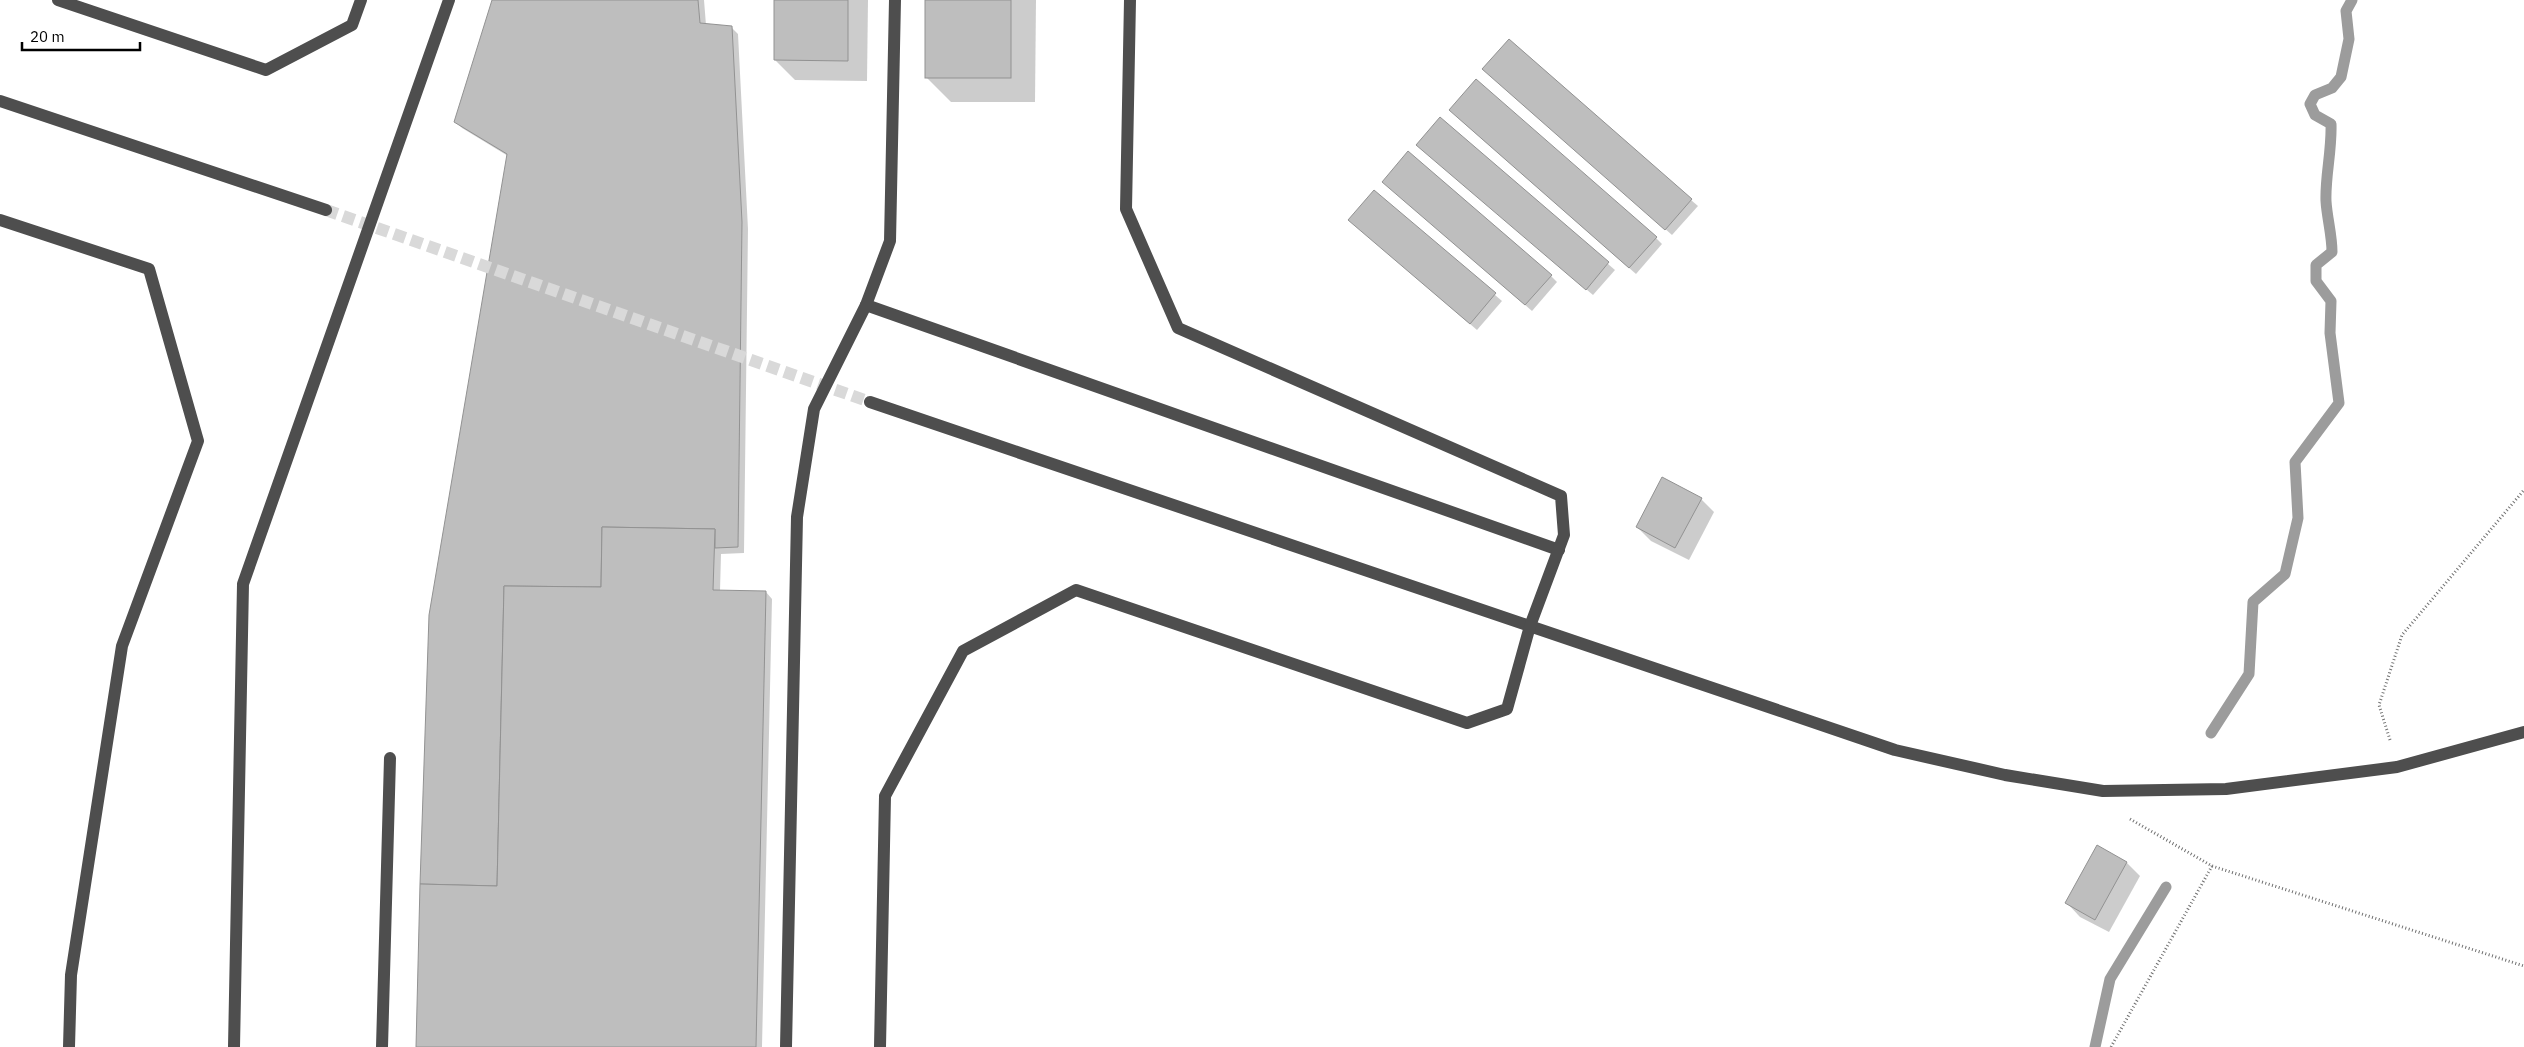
<svg xmlns="http://www.w3.org/2000/svg" width="2524" height="1047" font-family="'IBM Plex Sans',sans-serif">
	<rect width="100%" height="100%" fill="#fff"/>
	<g fill="#0003">
		<path d="M494,0H704L706,25L731,27L738,34L748,229L744,553L721,554L720,591L766,592L772,599L762,1047H418L508,156L462,128L455,121Z"/>
		<path d="M775,0H868L867,81L795,80L775,60Z"/>
		<path d="M927,0H1036L1035,102H951L926,77Z"/>
		<path d="M1491,75L1691,200L1698,206L1672,235Z"/>
		<path d="M1457,117L1656,238L1662,244L1636,274Z"/>
		<path d="M1440,119L1615,270L1593,295L1424,151Z"/>
		<path d="M1390,188L1551,276L1557,282L1532,311Z"/>
		<path d="M1374,191L1502,301L1477,330L1349,220Z"/>
		<path d="M1701,499L1714,512L1689,560L1651,541L1637,527Z"/>
		<path d="M2098,847L2127,863L2140,876L2109,932L2080,917L2067,903Z"/>
	</g>
	<g fill="none" stroke-linecap="round" stroke-linejoin="round">
		<g stroke="#9c9c9c" stroke-width="11">
			<path d="M2211,733L2249,674L2253,602L2285,574L2298,518L2295,462L2339,403L2330,333L2331,301L2316,281V265L2332,252C2332,235 2327,218 2326,201C2325,177 2332,150 2331,124L2315,115L2310,104L2315,95L2332,88L2341,77L2349,39L2346,11L2352,0"/>
			<path d="M2095,1047L2110,979L2166,887"/>
		</g>
	</g>
	<g fill="#bebebe" stroke="#929292">
		<path d="M492,0H698L700,23L732,26L742,222L738,547L715,548V529L602,527L601,587L504,586L497,886L420,884L429,615L507,154L454,122Z"/>
		<path d="M774,0H848V61L774,60Z"/>
		<rect x="925" y="0" width="86" height="78"/>
		<path d="M1509,39L1692,199L1665,230L1482,69Z"/>
		<path d="M1476,79L1657,237L1629,268L1449,110Z"/>
		<path d="M1440,117L1609,262L1586,290L1416,145Z"/>
		<path d="M1408,151L1552,275L1525,305L1382,182Z"/>
		<path d="M1374,190L1496,293L1470,324L1348,220Z"/>
		<path d="M1662,477L1702,498L1675,548L1636,527Z"/>
		<path d="M602,527L715,529L713,590L766,591L756,1047H416L420,884L497,886L504,586L601,587Z"/>
		<path d="M2097,845L2127,862L2095,920L2065,903Z"/>
	</g>
	<g fill="none" stroke-linecap="round" stroke-linejoin="round">
		<path stroke="#d9d9d9" stroke-width="12" stroke-dasharray="12 6" stroke-linecap="butt" d="M326,210L870,402"/>
		<g stroke="#707070" stroke-width="3" stroke-dasharray="1 2.5" stroke-linecap="butt">
			<path d="M2390,740L2379,705L2402,635L2524,490"/>
			<path d="M2130,819L2212,866L2524,966"/>
			<path d="M2111,1047L2212,866"/>
		</g>
		<g stroke="#4e4e4e" stroke-width="12">
			<path d="M58,0L266,70L352,25L361,0"/>
			<path d="M0,101L326,210"/>
			<path d="M0,220L149,269L198,441L122,646L71,975L69,1047"/>
			<path d="M866,305L1559,550"/>
			<path d="M870,402L1895,750L2005,775L2103,791L2226,789L2397,767L2524,732"/>
			<path d="M234,1047L243,584L449,0"/>
			<path d="M382,1047L390,758"/>
			<path d="M786,1047L797,517L814,409L866,305L890,241L895,0"/>
			<path d="M880,1047L885,796L963,651L1076,590L1467,723L1507,709L1530,626L1564,535L1561,496L1178,328L1126,209L1130,0"/>
		</g>
	</g>
	<path d="M22 42v8h118v-8" fill="none" stroke="#000000" stroke-width="2.5"/>
	<text x="30" y="42" font-size="15" fill="#000000" stroke="#ffffff" stroke-width="4" paint-order="stroke">20 m</text>
</svg>
